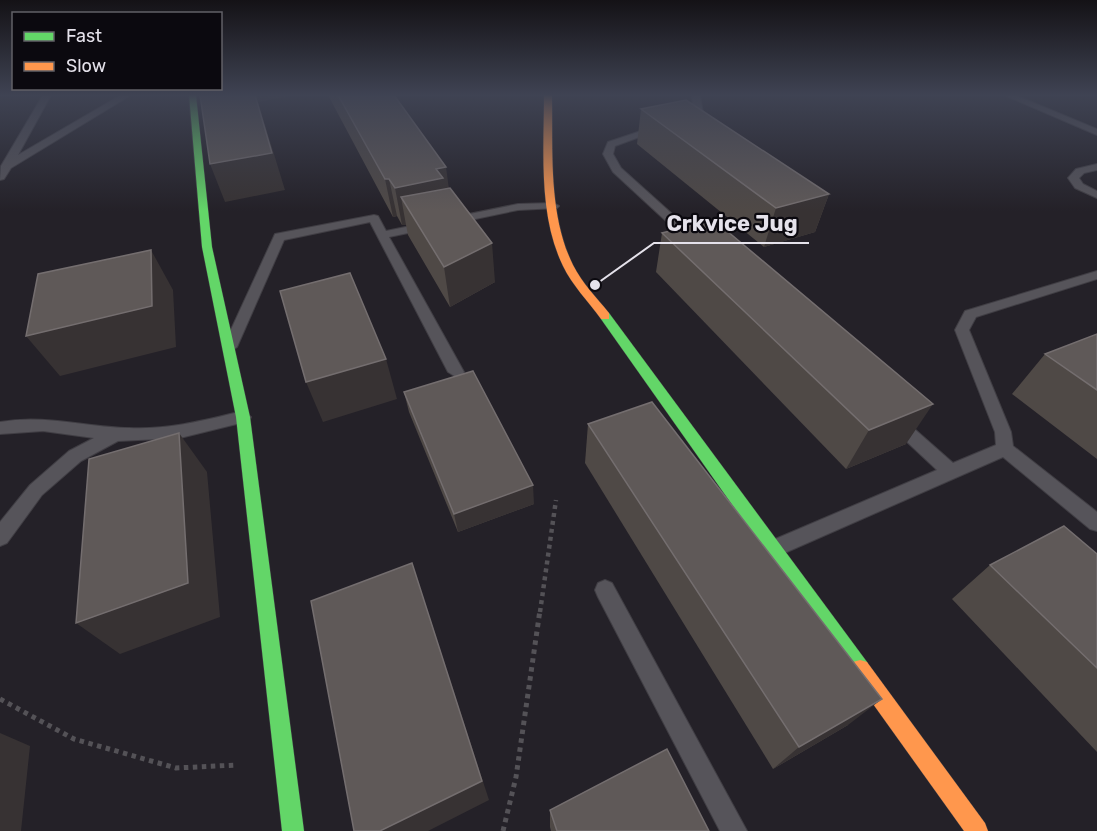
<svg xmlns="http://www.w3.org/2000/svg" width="1097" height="831" font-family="Rubik,sans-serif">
	<rect width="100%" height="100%" fill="#242128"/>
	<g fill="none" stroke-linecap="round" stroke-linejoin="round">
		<defs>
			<g id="lane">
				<path d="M43,95H51L18,155L121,95H131L11,168L4,179L0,180L1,166Z"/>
				<path d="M692,95H700L703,113L687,122H681V118L693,112Z"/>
				<path d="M1004,95H1015L1097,129V135Z"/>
				<path d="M656,126L664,128L615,146L613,154L621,168L700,239V245H692L613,172L603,154L608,142Z"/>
				<path d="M1097,164V170L1084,173L1079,178L1083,184L1097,191V198L1075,188L1068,178L1076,169Z"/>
				<path d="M553,203L559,206L557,208L518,210L389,237L464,372L461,376L456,377L448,372L370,222L284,240L237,347L230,352L223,347L275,234L374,215L378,216L386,231L518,204Z"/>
				<path d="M1097,271V279L976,317L969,330L1011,432L1013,446L1097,512V531L1090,529L1003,457L780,555L773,558L766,555L763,549L766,543L937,470L890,426L888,422L890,418H902L953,463L996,445L995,432L955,330L965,311Z"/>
				<path d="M243,411L251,417L249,421L180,438L118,441L81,461L42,495L7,543L0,546V522L30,485L69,451L94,438L43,431L0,434V422C44,414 85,427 129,428C168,430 206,420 243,411Z"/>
				<path d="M605,580L612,583L747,831H720L598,597L595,590L598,583Z"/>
			</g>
			<g id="fast">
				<path d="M189,95H196L212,247L250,417L304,831H282L236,417L202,247Z"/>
				<path d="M605,312L609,313L867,662L869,669L867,676L860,678L853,676L601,319V313Z"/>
			</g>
			<g id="slow">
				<path d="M544,95H552C553,150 548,214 573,265C582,283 597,298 609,313V319H601C588,301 572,285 563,266C538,215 544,150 544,95Z"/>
				<path d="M860,660L867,662L985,823L988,831H964L853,676L851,669L853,662Z"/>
			</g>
		</defs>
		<use href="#lane" stroke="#403e44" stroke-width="2"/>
		<use href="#fast" stroke="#403e44" stroke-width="1"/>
		<use href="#slow" stroke="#403e44" stroke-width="1"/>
		<path stroke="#545257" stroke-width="4.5" stroke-dasharray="4 4" stroke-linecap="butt" d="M540,612L556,500"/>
		<g stroke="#545257" stroke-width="5" stroke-dasharray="4.5 4.5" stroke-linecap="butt">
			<path d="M0,699L74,739L176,768L237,765"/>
			<path d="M503,831L516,777L540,610"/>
		</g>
		<use href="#lane" fill="#56545a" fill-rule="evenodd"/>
		<use href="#fast" fill="#63d668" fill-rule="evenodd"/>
		<use href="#slow" fill="#ff974d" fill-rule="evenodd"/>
	</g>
	<g fill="#4f4946">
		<path d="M328,95H394L449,188L495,282L450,307L408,235L406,225H402L397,216L393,217Z"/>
		<path d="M641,109L829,194L815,232L764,247L637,144Z"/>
		<path d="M662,233L906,444L846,469L656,272Z"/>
		<path d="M1097,334V459L1012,394L1045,354Z"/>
		<path d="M404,392L534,504L458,532L409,412Z"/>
		<path d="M588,424L848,725L773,769L585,463Z"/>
		<path d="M1097,554V752L952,599L990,565Z"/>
		<path d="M550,810L709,831H551L550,827Z"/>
	</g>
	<g fill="#373233">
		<path d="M255,95H296L258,102L285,190L225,202L210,164Z"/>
		<path d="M446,167L451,204L401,197L406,225H402L395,188L436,169Z"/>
		<path d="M385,179H389L397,216L393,217Z"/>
		<path d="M829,194L815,232L764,247L776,208Z"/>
		<path d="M492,243L495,282L450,307L444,267Z"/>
		<path d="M151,250L173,290L176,347L60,376L26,336Z"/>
		<path d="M386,359L397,399L323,422L306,382Z"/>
		<path d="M933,404L906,444L846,469L869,430Z"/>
		<path d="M179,433L207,472L220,617L120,654L76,623Z"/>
		<path d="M533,485L534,504L458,532L454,514Z"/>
		<path d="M412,563L489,800L428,831H380Z"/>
		<path d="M882,699L848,725L773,769L799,747Z"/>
		<path d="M0,733L30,746L21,831H0Z"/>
	</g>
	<g fill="#5f5958" stroke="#746e6f" stroke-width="1.5">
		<path d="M200,95H255L272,153L210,164Z"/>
		<path d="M338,95H394L446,167L436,169L443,178L395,188L389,179H385Z"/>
		<path d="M686,100L829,194L776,208L641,109Z"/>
		<path d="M450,188L492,243L444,267L401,197Z"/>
		<path d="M714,220L933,404L869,430L662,233Z"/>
		<path d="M151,250L152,306L26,336L38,274Z"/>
		<path d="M350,273L386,359L306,382L280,291Z"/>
		<path d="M1097,334V390L1045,354Z"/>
		<path d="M473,371L533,485L454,514L404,392Z"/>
		<path d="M652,402L882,699L799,747L588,424Z"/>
		<path d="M179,433L188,583L76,623L89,459Z"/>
		<path d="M1064,526L1097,554V668L990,565Z"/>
		<path d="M412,563L482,781L380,831H354L311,601Z"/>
		<path d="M667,749L709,831H557L550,810Z"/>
	</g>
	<linearGradient id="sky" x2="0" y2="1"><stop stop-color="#141216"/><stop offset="0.45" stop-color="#3f4353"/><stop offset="1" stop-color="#3f4353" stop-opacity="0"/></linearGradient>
	<rect width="1097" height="211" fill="url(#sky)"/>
	<path fill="none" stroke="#e5e2eb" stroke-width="2" d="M595 285L654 243H809"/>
	<circle fill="#e5e2eb" stroke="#0b090f" stroke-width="2" cx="595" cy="285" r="6"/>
	<g font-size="22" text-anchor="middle" font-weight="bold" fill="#e5e2eb" stroke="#0b090f" stroke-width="4.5" stroke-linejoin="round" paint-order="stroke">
		<text x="732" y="231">Crkvice Jug</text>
	</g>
	<rect x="12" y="12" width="210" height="78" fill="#0b090f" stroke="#626067" stroke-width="1.5"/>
	<rect x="24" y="32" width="30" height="9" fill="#63d668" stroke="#626067" stroke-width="1.5"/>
	<text x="66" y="42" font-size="18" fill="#e5e2eb">Fast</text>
	<rect x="24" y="62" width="30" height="9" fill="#ff974d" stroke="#626067" stroke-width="1.5"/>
	<text x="66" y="72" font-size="18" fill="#e5e2eb">Slow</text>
</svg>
